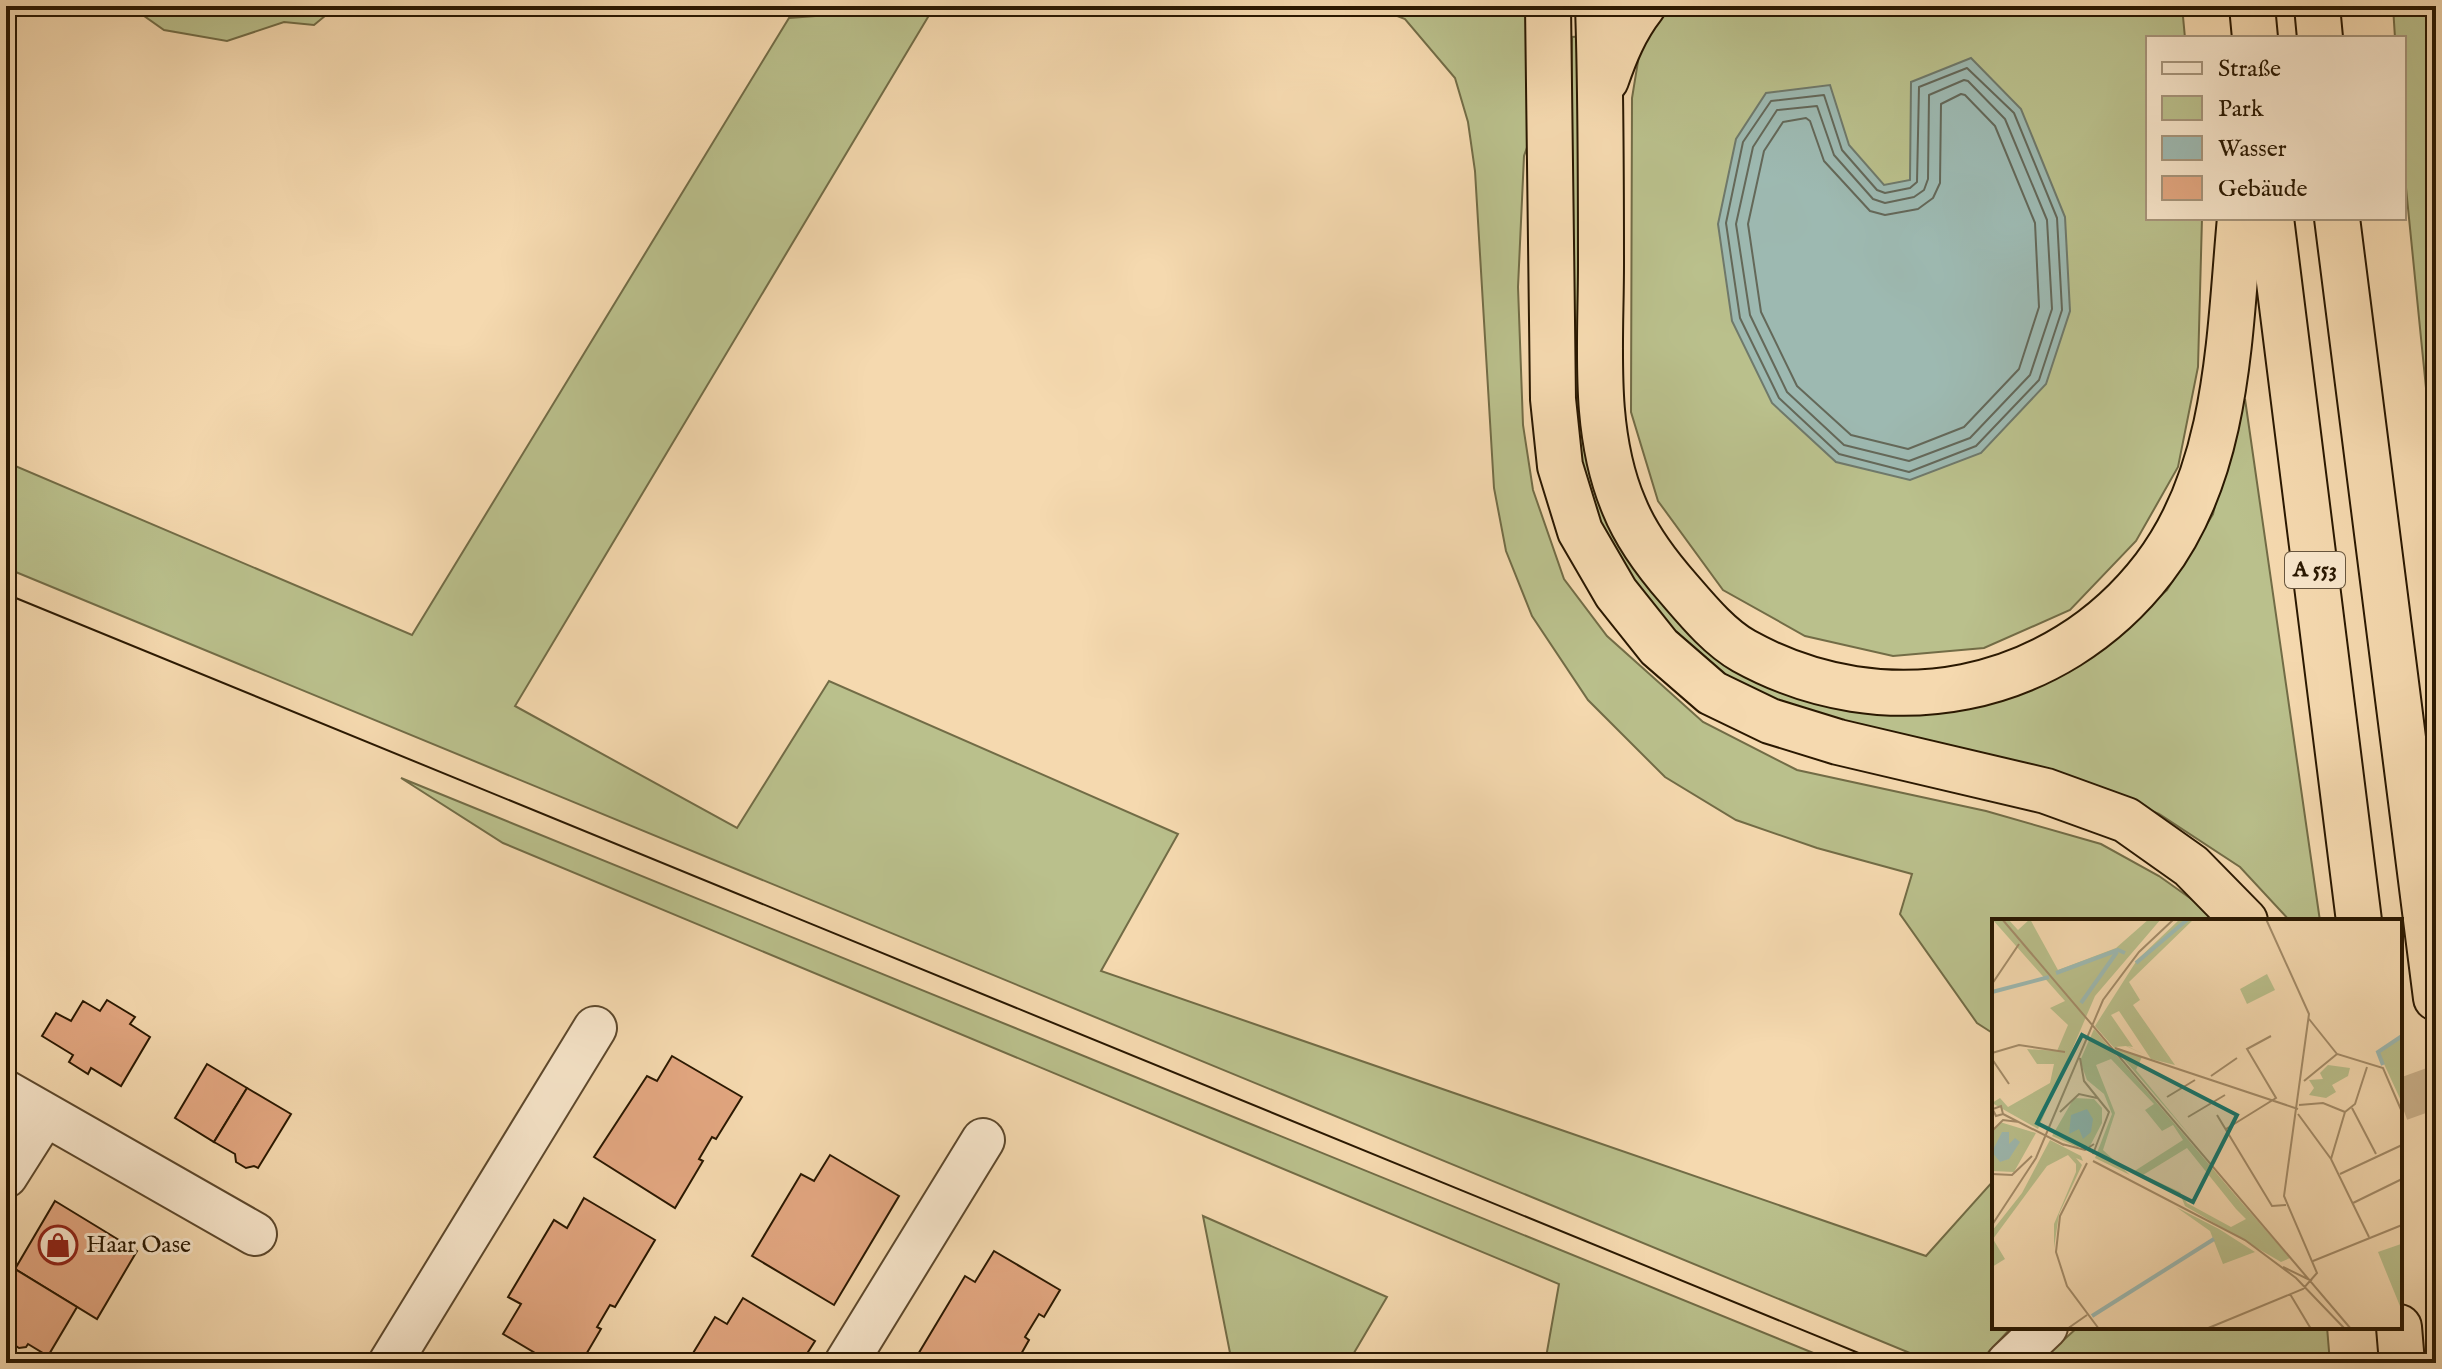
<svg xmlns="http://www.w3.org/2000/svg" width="2442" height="1369" font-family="'IM FELL English',serif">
	<rect width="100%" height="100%" fill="#f5d9af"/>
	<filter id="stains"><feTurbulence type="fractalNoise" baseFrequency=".0025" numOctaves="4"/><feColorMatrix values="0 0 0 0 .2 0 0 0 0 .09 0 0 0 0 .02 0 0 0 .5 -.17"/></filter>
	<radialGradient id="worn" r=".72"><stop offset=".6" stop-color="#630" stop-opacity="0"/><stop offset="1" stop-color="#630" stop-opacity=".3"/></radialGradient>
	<g fill="#bac08c" stroke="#726c46" stroke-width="2">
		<path d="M130,6H189L206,13L258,6H337L314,25L284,22L227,41L164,30Z"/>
		<path d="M1372,6H1541V107L1524,156L1518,287L1523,425L1533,490L1564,579L1607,636L1703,722L1797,770L1986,811L2101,844L2159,876L2204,908L2218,921H1994V1034L1977,1023L1900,914L1912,874L1817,848L1736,820L1665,777L1588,700L1532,616L1506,551L1494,488L1475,171L1468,122L1455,78L1405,19Z"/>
		<path d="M1665,6H2182L2185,38H2148V218H2202L2198,367L2178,467L2136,541L2070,610L1984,648L1893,656L1805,636L1723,590L1658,501L1631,412L1632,98L1641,43Z"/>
		<path d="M2393,6H2436V488L2404,168V38H2395Z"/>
		<path d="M934,7L515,706L737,828L829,681L1178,834L1101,971L1926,1256L1994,1180V1327H2012L1983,1358L1993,1363H1934L6,568V462L412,635L789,18Z"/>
		<path d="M1585,36L1578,418L1605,507L1648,583L1908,711L2000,701L2089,657L2167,590L2213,514L2232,435L2245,399L2320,921H2290L2240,867L2159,814L2078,780L1797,714L1729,680L1677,644L1625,576L1587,503L1567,383L1572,37Z"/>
		<path d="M401,778L1838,1363H1545L1559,1284L503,843Z"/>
		<path d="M1203,1216L1387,1297L1348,1363H1304L1302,1357L1275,1363H1232Z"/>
		<path d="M2078,1327H2327L2330,1363H2038Z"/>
	</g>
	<path fill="#9db9b1" stroke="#6f796b" stroke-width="2" d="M1971,58L2021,109L2065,217L2070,311L2046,384L1981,453L1910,480L1836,462L1772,403L1732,321L1718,224L1736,139L1766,93L1830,85L1849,145L1884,185L1910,180L1911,82Z"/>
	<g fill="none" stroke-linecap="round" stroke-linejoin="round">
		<g stroke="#646859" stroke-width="2">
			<path d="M1967,68L2014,113L2057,218L2062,310L2039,380L1976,446L1909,472L1839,454L1779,398L1740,318L1726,223L1743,142L1771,101L1824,95L1842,150L1877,190L1885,193L1910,188L1917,182L1919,87Z"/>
			<path d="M1964,80L1968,81L2005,119L2047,220L2052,309L2030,375L1970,438L1909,461L1844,445L1787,392L1750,315L1736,224L1753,147L1777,110L1817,106L1834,155L1873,199L1885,203L1914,197L1924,190L1928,179L1929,95Z"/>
			<path d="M1961,94L1965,95L1995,126L2035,223L2039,307L2019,369L1964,427L1908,449L1851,435L1797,386L1761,312L1748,224L1764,151L1783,122L1806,118L1810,121L1824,161L1870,211L1885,215L1918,209L1933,198L1940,183L1941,104Z"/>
		</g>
	</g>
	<g fill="#e3a781" stroke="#2a1801" stroke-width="2">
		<path d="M107,1000L135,1017L130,1024L150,1037L121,1086L91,1068L88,1074L69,1062L73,1055L42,1036L56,1013L71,1021L83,1001L100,1011Z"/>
		<path d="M672,1056L742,1097L716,1139L712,1137L699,1159L703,1161L675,1208L594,1157L647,1076L657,1081Z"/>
		<path d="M207,1064L247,1088L214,1142L175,1118Z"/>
		<path d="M247,1088L291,1114L258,1168L254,1166L246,1168L236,1162L235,1154L214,1142Z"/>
		<path d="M830,1155L899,1196L834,1305L752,1256L801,1174L814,1181Z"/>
		<path d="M584,1198L655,1240L615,1307L610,1305L597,1327L601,1329L581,1363H552L503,1334L521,1304L508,1297L554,1220L567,1228Z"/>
		<path d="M55,1201L137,1251L97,1319L15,1269Z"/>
		<path d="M994,1251L1060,1290L1044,1317L1039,1314L1025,1337L1029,1340L1016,1363H928L917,1356L965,1276L975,1282Z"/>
		<path d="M15,1269L77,1307L48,1356L28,1344L26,1347L19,1348L13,1344L12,1334L6,1330V1282Z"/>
		<path d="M743,1298L815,1341L801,1363H687L715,1317L727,1324Z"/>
	</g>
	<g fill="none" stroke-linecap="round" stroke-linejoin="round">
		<path stroke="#ccb28c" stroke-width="42" stroke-dasharray="42 21" stroke-linecap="butt" d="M2400,1100L2436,1087"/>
		<defs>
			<g id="minor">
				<path d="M6,1092L255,1234"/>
				<path d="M6,1176L44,1116"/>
				<path d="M390,1363L595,1028"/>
				<path d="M846,1363L983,1140"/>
				<path d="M2008,1363L2046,1327"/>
			</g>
			<g id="highway">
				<path d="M1548,6L1553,399L1560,466L1580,531L1616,593L1659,647L1712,693L1770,721L1838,742L2046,791L2126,820L2191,866L2245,921"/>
				<path d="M1598,6C1601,92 1601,179 1601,265C1601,344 1592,431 1624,506C1636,536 1657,564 1678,588C1697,610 1719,637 1744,651C1885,729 2056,696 2154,568C2229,470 2229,336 2240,218"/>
				<path d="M2252,6L2255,38"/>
				<path d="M2317,6L2320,38"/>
				<path d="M1606,80C1615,54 1625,29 1643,6"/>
				<path d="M2271,218L2359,921"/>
				<path d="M2337,218L2436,998"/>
				<path d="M2399,1327L2402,1363"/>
			</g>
		</defs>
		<use href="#minor" stroke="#5d482c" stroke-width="46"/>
		<use href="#highway" stroke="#2a1801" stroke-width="48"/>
		<use href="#minor" stroke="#f8e6cb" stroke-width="42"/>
		<use href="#highway" stroke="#f5d9af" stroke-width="44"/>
		<path stroke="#2a1801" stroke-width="2" d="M6,594L1883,1363"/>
	</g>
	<defs>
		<symbol id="shop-ring" viewBox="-11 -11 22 22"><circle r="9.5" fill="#f8e6cb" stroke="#8f2418" stroke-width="1.5"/><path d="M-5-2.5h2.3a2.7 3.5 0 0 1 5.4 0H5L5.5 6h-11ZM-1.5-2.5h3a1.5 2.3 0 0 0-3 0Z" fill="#8f2418"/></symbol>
	</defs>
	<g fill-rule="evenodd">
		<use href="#shop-ring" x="36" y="1223" width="44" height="44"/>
	</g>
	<g text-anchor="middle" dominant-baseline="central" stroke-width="6" stroke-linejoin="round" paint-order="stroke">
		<rect fill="#f8e6cb" stroke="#68563e" stroke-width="2" x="2285" y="552" width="60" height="36" rx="6"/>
		<g font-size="22" font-weight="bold" fill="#2a1801">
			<text x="2315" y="570">A 553</text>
		</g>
		<g font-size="24" fill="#2a1801" stroke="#f8e6cb" text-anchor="start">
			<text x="86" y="1245">Haar Oase</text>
		</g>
	</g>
	<g transform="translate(1992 919)">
		<rect width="410" height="410" fill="#f5d9af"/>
		<path d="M0,0H16L26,11L38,0L66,51L124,29L157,0H169L103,77L46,210L0,184L8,179L16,188L58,164L62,145H45L35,130L65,132L76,106L58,89L73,82ZM188,0H202L137,63L148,81L141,86L183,146L159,140L127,92L119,96L141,128L135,127L153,136L134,127L123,128L150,138L144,151L201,220L103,107L145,41ZM275,55L283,71L255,85L248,70ZM102,110L243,276L298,339L289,343L193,287L188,275L129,248L141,253L191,221L181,206L170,212L153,191L162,185L119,140L104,146L123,194L111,231L138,256L103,239L120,195L112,175L95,161L88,142ZM195,229L244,290L254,300L239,308L195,284L188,273L151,256ZM410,118V184L387,134ZM336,146L358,149L356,157L340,166L344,173L334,179L317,176L322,169L317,161L331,160L328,154ZM82,179L102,180L110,189V204L98,227L85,228L60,217ZM8,203L44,214L22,253L0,252V213ZM58,221L89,237L91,242L84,239L90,246L67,295L62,329V305L84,253V245L76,236L55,247L1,320L13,340L0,348V312L30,274ZM184,288L227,310L263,333L231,345L218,312ZM409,325L410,327V392L386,333Z" fill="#bac08c" fill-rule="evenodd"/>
		<path d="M95,190L101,200L99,213L91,220L87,210L77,215L79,196ZM10,213H17V225L23,219L28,223L17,240L8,243L0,233Z" fill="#9db9b1"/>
		<path fill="none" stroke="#9db9b1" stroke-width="4" d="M144,44L196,0M64,54L126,31L133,34M0,73L57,58M89,84L125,33M391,146L386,133L410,117M100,397L222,320"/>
		<path fill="none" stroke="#a48c69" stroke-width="2" d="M10,0L359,410M0,65L27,25M317,100L345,135L391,149L410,193M123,129L306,190M0,134L27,126L73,133M88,139L92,162L117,193L101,235M0,140L17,165M219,157L245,139M312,162L345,135M175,178L203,161M307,186L331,184L353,193M0,189L4,197L11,195L9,187L1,190M360,189L384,235M68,193L87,175L105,179M353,193L363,185L375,148M11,195L72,226M306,195L339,240L377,318M225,196L280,287L294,286M196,198L233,176M234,210L284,179L255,130L279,117M0,212L11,201L27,203M70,225L93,231L102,225M339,240L353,193M101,242L253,321L304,359L353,410M95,244L68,297L64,333L75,367L107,410M0,255L20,256L40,237M348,255L410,226M0,265V291M361,284L410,260M0,306L44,239L111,81L147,33L182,0M321,342L410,306M291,348L320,362M298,375L319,410M75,410L95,396M214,410L311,370L325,354L292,277L317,95L274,0"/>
		<path fill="#0f766e" fill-opacity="0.15" stroke="#0f766e" stroke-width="4" d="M90,116L245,196L201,283L45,204Z"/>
		<rect width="410" height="410" fill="none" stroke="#2a1801" stroke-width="4"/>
	</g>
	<rect width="2442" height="1369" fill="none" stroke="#f5d9af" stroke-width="32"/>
	<rect x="8" y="8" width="2426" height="1353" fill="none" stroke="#2a1801" stroke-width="4"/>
	<rect x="16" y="16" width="2410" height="1337" fill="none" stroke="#2a1801" stroke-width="2"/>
	<rect x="2146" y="36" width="260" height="184" fill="#f8e6cb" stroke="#a6947a" stroke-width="2"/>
	<rect x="2162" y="62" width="40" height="12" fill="#f8e6cb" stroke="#a6947a" stroke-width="2"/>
	<text x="2218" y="76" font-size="24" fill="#2a1801">Straße</text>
	<rect x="2162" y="96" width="40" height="24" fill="#bac08c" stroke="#a6947a" stroke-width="2"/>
	<text x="2218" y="116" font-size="24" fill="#2a1801">Park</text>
	<rect x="2162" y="136" width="40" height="24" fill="#9db9b1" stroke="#a6947a" stroke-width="2"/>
	<text x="2218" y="156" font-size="24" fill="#2a1801">Wasser</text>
	<rect x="2162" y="176" width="40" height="24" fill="#e3a781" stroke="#a6947a" stroke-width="2"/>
	<text x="2218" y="196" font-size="24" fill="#2a1801">Gebäude</text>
	<rect width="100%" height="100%" filter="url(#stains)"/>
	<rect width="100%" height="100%" fill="url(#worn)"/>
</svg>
